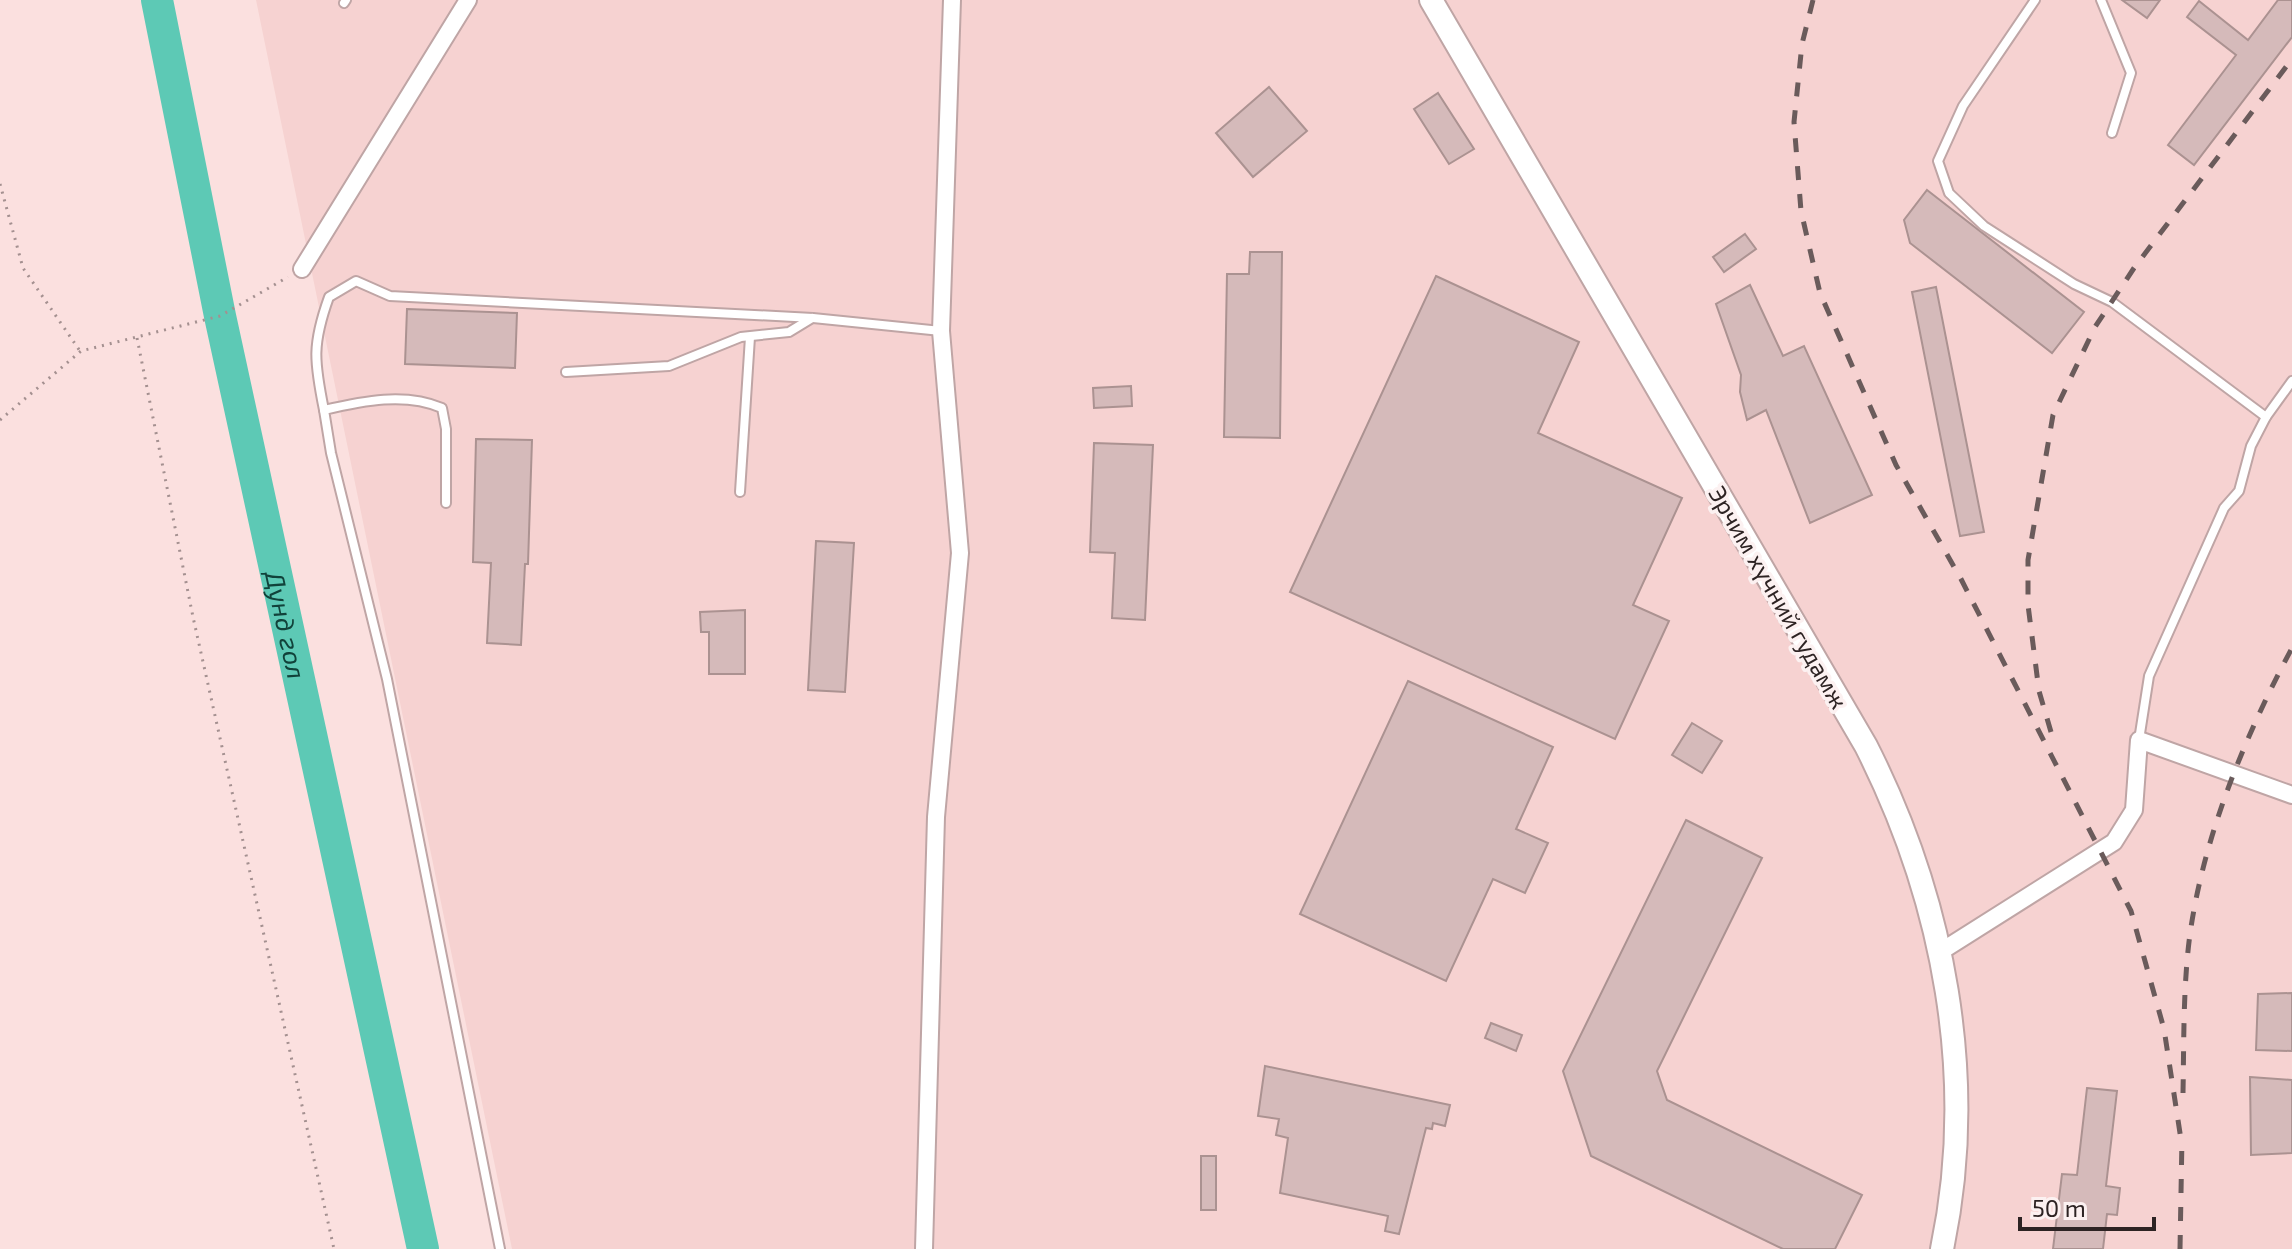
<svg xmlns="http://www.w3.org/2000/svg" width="2292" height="1249" font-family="'Exo 2',sans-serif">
	<rect width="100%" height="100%" fill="#fbe0df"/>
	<path fill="#f6d2d1" d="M256,0H2292V1249H512Z"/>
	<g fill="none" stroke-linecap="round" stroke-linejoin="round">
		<path stroke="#5dc9b5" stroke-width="32" id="s1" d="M157,0L220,316L423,1249"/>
	</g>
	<g fill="#d5baba" stroke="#ab9291" stroke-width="2">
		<path d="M2122,0H2160L2147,18Z"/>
		<path d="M2278,0H2292V37L2194,165L2168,145L2236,55L2187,17L2199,1L2248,40Z"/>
		<path d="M1269,87L1307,131L1253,177L1216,133Z"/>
		<path d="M1438,93L1474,149L1449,164L1414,109Z"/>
		<path d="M1927,190L2084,312L2052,353L1910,243L1904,220Z"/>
		<path d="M1745,234L1756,249L1724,272L1713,257Z"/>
		<path d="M1250,252H1282L1280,438L1224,437L1227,274H1249Z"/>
		<path d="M1436,276L1579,342L1538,433L1682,498L1633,605L1669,621L1615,739L1290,592Z"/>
		<path d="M1750,285L1783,356L1804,346L1872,495L1810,523L1766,410L1747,420L1740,392L1741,375L1716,304Z"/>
		<path d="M1936,287L1984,532L1960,536L1912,292Z"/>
		<path d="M407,309L517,313L515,368L405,364Z"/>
		<path d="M1131,386L1132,406L1094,408L1093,388Z"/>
		<path d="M476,439L532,440L528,564H525L521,645L487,643L491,563L473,562Z"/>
		<path d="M1094,443L1153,445L1145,620L1112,618L1115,553L1090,552Z"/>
		<path d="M816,541L854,543L845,692L808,690Z"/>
		<path d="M745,610V674H709V632H701L700,612Z"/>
		<path d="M1408,681L1553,747L1516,829L1548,843L1525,893L1493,879L1446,981L1300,914Z"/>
		<path d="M1692,723L1722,741L1702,773L1672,755Z"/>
		<path d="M1686,820L1762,858L1657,1071L1667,1100L1862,1195L1835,1249H1783L1591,1156L1563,1071Z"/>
		<path d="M2292,993V1051L2256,1050L2258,994Z"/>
		<path d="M1491,1023L1522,1035L1516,1051L1485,1038Z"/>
		<path d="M1265,1066L1450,1105L1445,1126L1433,1123L1432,1129L1426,1128L1399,1234L1385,1231L1388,1216L1280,1193L1288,1138L1276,1135L1279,1119L1258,1116Z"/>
		<path d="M2250,1077L2292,1080V1153L2251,1155Z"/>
		<path d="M2087,1088L2117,1091L2106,1186L2120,1188L2117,1215L2107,1214L2103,1249H2053L2062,1174L2077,1175Z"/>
		<rect x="1201" y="1156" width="15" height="54"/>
	</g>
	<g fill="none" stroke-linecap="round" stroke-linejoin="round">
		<defs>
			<g id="lane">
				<path d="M2035,0L1963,106L1938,161L1949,193L1984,226L2074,284L2112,302L2266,417"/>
				<path d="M2101,0L2131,73L2112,133"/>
				<path d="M344,3L346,0"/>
				<path d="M566,372L669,366L741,337L789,332L812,318"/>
				<path d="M324,410C314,361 312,344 329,297L356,281L390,296L813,318L941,331"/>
				<path d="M740,492L750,337"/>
				<path d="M446,503V429L442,408C405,392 363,401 324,410L331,453L387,679L500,1249"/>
				<path d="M2139,740L2149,676L2224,508L2239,491L2251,446L2266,417L2292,381"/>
			</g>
			<g id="street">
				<path d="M302,269L468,0"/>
				<path d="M1940,952L2114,842L2134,810L2139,740L2292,795"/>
				<path d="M924,1249L936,817L960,553L941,331L952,0"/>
			</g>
			<path id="secondary" d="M1431,0L1866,746C1944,900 1978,1078 1942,1249"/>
		</defs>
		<use href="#lane" stroke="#bfa5a5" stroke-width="12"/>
		<use href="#street" stroke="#bfa5a5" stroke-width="20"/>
		<use href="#secondary" stroke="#bfa5a5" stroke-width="26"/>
		<g stroke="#a49090" stroke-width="3" stroke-dasharray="2 6" stroke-linecap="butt">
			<path d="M0,184L23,268L80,351"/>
			<path d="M137,338L193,617L334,1249"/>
			<path d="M0,420L81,351L220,316L288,277"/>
		</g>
		<use href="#lane" stroke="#fff" stroke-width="8"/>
		<use href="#street" stroke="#fff" stroke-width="16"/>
		<use href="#secondary" stroke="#fff" stroke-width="22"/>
		<g stroke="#6a5b5b" stroke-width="5" stroke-dasharray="14 14" stroke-linecap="butt">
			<path d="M1813,0L1802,44L1794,122L1801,211L1820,293L1896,465L1961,579L2131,911L2164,1029L2182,1146"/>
			<path d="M2051,732L2039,691L2028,605V560L2053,415L2095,327L2134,268L2292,59"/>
			<path d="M2183,1093C2184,1041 2183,986 2190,934C2204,835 2245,736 2292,648"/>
			<path d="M2180,1249L2182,1137"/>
		</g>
	</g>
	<g text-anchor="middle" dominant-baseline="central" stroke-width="7" stroke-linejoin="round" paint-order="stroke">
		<g font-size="24" fill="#2d2323" stroke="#fcf1f1">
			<text transform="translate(1779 597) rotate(60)">Эрчим хүчний гудамж</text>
		</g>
		<g font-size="26" font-style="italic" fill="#11423a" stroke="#fcf1f1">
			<text stroke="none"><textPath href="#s1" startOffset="638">Дунд гол</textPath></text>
		</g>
	</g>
	<path d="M2020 1217v12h134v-12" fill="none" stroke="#2d2323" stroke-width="4"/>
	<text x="2032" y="1217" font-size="24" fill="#2d2323" stroke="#fcf1f1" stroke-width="6" paint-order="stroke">50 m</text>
</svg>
